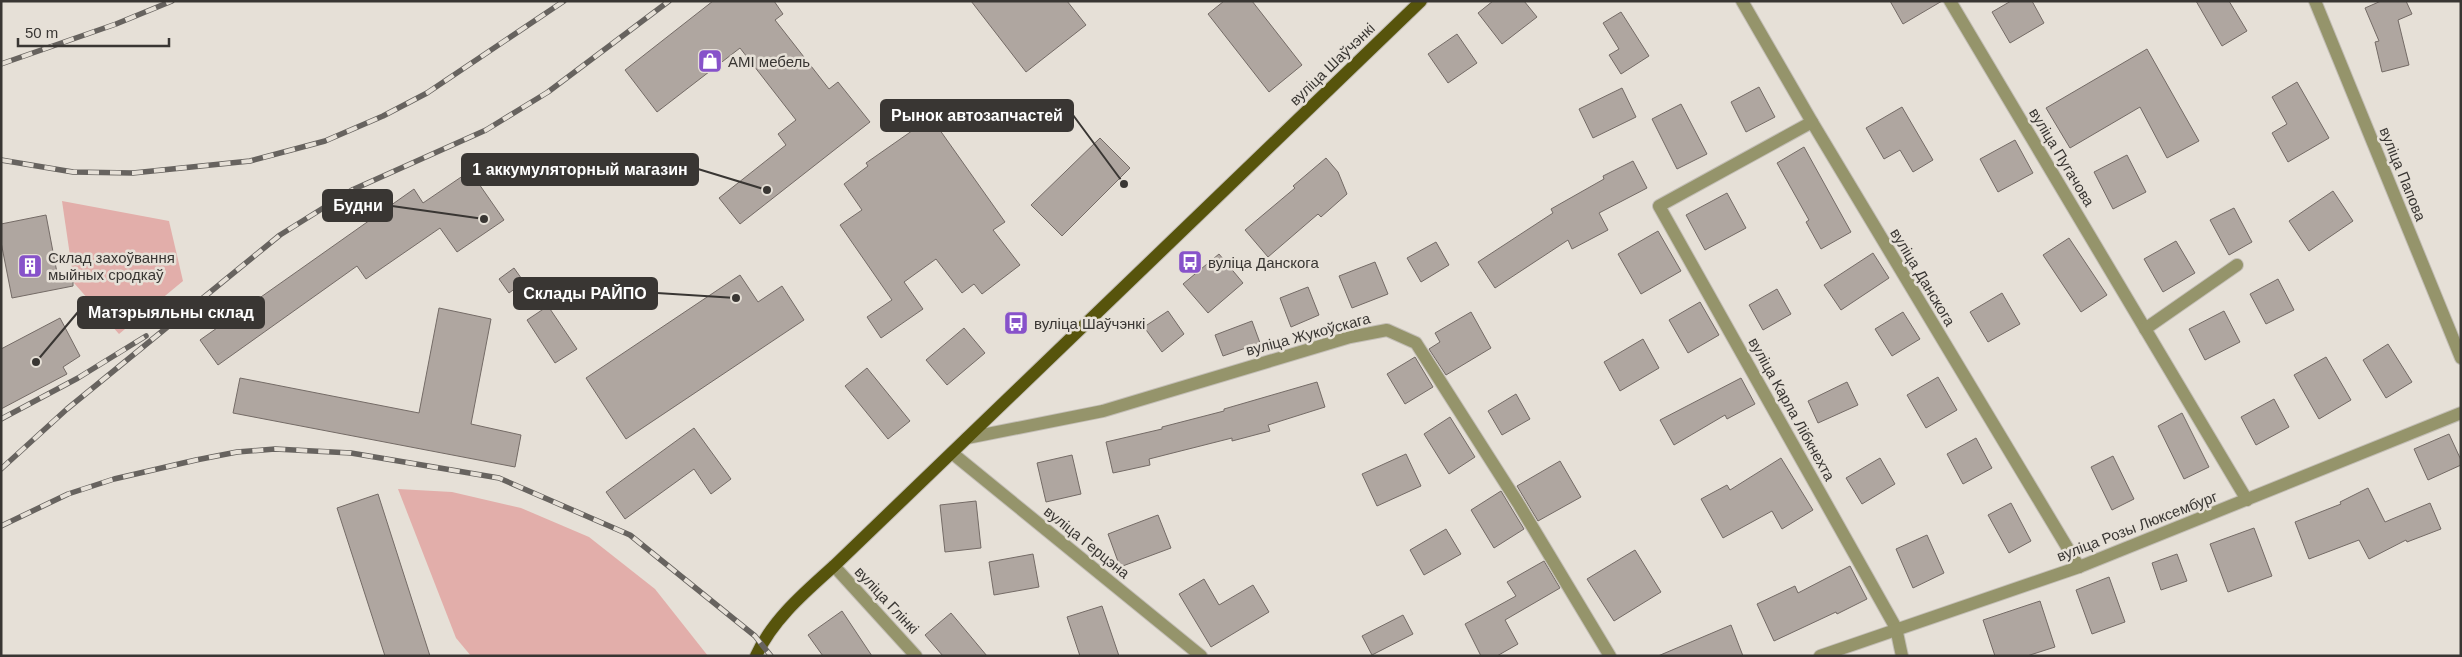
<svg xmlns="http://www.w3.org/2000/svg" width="2462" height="657" font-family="Arial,sans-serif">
	<rect width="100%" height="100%" fill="#e6e0d7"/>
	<g fill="#e2aeaa">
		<path d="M62,201L169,221L183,281L119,334L74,283Z"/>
		<path d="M398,489L452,492L521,508L589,537L655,589L708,656H471L456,638Z"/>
	</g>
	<g fill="#afa6a0" stroke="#746b66">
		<path d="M713,1H774L783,14L775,20L829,89L838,82L870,122L740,224L719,198L786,145L778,134L796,120L740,48L657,112L625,70Z"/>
		<path d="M971,1H1067L1086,25L1026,72Z"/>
		<path d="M1224,1H1252L1302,65L1269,92L1208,14Z"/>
		<path d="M1493,1H1524L1537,17L1502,44L1478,13Z"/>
		<path d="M1890,1H1942L1903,24Z"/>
		<path d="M2011,1H2032L2044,23L2010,43L1992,12Z"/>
		<path d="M2196,1H2229L2247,31L2222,46Z"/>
		<path d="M2381,1H2406L2412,14L2398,20L2409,65L2382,72L2375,42L2379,41L2365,8Z"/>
		<path d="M1621,12L1649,56L1621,74L1609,55L1619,49L1603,23Z"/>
		<path d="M1457,34L1477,63L1448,83L1428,54Z"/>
		<path d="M2147,49L2199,141L2167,158L2140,107L2070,148L2046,108Z"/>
		<path d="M2297,82L2329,138L2288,162L2272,133L2287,124L2272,97Z"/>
		<path d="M1759,87L1775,117L1746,132L1731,102Z"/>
		<path d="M1622,88L1636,117L1593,138L1579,109Z"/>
		<path d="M1681,104L1707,154L1677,169L1652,119Z"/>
		<path d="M1902,107L1933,160L1913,172L1900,150L1884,159L1866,128Z"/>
		<path d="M929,119L930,121L932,119L1005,222L993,230L1020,265L982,294L974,284L962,293L936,259L904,282L923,309L881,338L867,317L892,300L840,225L862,210L844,184L868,166L866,163Z"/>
		<path d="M1100,138L1130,168L1062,236L1031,205Z"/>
		<path d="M2015,140L2033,173L1998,192L1980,159Z"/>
		<path d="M1804,147L1851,232L1821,249L1806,222L1809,220L1777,163Z"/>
		<path d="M2127,155L2146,192L2113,209L2094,172Z"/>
		<path d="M1326,158L1338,172L1347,194L1321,217L1318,214L1268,257L1245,230L1295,188L1293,186Z"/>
		<path d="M1633,161L1647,188L1599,213L1608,230L1572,249L1568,240L1495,288L1478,262L1553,213L1551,209L1604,179L1603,176Z"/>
		<path d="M470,171L504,220L457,252L440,228L366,279L357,266L218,365L200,340L414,189L423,203Z"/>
		<path d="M2333,191L2353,221L2309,251L2289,221Z"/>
		<path d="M1727,193L1746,228L1705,250L1686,215Z"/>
		<path d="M2234,208L2252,242L2229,255L2210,220Z"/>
		<path d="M46,215L58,278H73V286L12,298L1,242V224Z"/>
		<path d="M1658,231L1681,271L1641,294L1618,254Z"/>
		<path d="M2069,238L2107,295L2081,312L2043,255Z"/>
		<path d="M2176,241L2195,273L2163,292L2144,259Z"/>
		<path d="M1436,242L1449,265L1421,282L1407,258Z"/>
		<path d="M1873,253L1889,278L1841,310L1824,285Z"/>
		<path d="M1219,254L1243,283L1208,313L1183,284Z"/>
		<path d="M1375,262L1388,294L1352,308L1339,276Z"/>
		<path d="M514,268L524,282L509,293L499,279Z"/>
		<path d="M740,275L758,302L782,286L804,320L626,439L586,378Z"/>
		<path d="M2278,279L2294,310L2266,324L2250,294Z"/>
		<path d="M1308,287L1319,315L1291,327L1280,298Z"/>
		<path d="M1777,289L1791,314L1763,330L1749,305Z"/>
		<path d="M2002,293L2020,324L1988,342L1970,312Z"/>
		<path d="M1700,302L1719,335L1688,353L1669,320Z"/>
		<path d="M548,306L577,349L555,363L527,320Z"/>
		<path d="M439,308L491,319L471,424L521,435L515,467L233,413L240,378L419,413Z"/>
		<path d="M1168,311L1184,334L1162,352L1144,327Z"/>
		<path d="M2224,311L2240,342L2205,360L2189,329Z"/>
		<path d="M1471,312L1491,348L1446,375L1429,349L1440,342L1435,333Z"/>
		<path d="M1903,312L1920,339L1892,356L1875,329Z"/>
		<path d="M60,318L80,356L63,367L67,374L1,409V349Z"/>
		<path d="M1252,321L1260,343L1223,356L1215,335Z"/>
		<path d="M964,328L985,353L947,385L926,360Z"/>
		<path d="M1643,339L1659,368L1620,391L1604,362Z"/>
		<path d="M2388,344L2412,382L2386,398L2363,360Z"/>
		<path d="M1415,357L1433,387L1405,404L1387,374Z"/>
		<path d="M2326,357L2351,400L2319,419L2294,375Z"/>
		<path d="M867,368L910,421L888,439L845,386Z"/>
		<path d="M1938,377L1957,410L1926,428L1907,395Z"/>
		<path d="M1741,378L1755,404L1727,419L1725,415L1674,445L1660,420Z"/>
		<path d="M1317,382L1325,407L1268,425L1270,431L1232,441V438L1149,459L1150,465L1113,473L1106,442L1162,429V427L1224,411V409Z"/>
		<path d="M1847,382L1858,405L1818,423L1808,401Z"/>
		<path d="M1516,394L1530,419L1502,435L1488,411Z"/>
		<path d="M2274,399L2289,427L2256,445L2241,417Z"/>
		<path d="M2182,413L2209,467L2184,479L2158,426Z"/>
		<path d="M1450,417L1475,457L1449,474L1424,434Z"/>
		<path d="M694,428L731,479L711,494L694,469L625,519L606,492Z"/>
		<path d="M2449,434L2461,460V465L2428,480L2414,449Z"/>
		<path d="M1976,438L1992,468L1963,484L1947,454Z"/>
		<path d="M1406,454L1421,486L1377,506L1362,474Z"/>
		<path d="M1072,455L1081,494L1046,502L1037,463Z"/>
		<path d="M2113,456L2134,499L2112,510L2091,467Z"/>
		<path d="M1781,458L1813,510L1782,529L1772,511L1723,538L1701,499L1727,485L1730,490Z"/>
		<path d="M1880,458L1895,484L1862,504L1846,478Z"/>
		<path d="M1560,461L1581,497L1538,521L1517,486Z"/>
		<path d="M2368,488L2385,522L2430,503L2441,529L2407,542L2406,540L2369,559L2359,540L2309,559L2295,522L2341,504L2340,502Z"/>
		<path d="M1501,491L1524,529L1494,548L1471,510Z"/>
		<path d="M378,494L430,656H385L337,508Z"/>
		<path d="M976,501L981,548L945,552L940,505Z"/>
		<path d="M2011,503L2031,541L2009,553L1988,515Z"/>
		<path d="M1158,515L1171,548L1120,567L1108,534Z"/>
		<path d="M2254,528L2272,576L2228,592L2210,544Z"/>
		<path d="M1446,529L1461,554L1424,575L1410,550Z"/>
		<path d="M1927,535L1944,573L1913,588L1896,549Z"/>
		<path d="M1635,550L1661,592L1614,621L1587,579Z"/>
		<path d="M1033,554L1039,587L994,595L989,562Z"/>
		<path d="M2177,554L2187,581L2161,590L2152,563Z"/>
		<path d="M1544,561L1560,588L1505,620L1518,644L1497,656H1481L1465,624L1516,596L1507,582Z"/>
		<path d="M1850,566L1867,599L1837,614L1836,612L1774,641L1757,604L1795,586L1798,593Z"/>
		<path d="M2109,577L2125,622L2092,634L2076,590Z"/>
		<path d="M1204,579L1219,605L1253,585L1269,612L1211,647L1179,594Z"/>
		<path d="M2040,601L2055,647L2027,656H1995L1983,620Z"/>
		<path d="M1102,606L1119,656H1080L1067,617Z"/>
		<path d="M842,611L872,656H823L808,635Z"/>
		<path d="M951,613L987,656H943L925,635Z"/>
		<path d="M1403,615L1413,634L1372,655L1362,636Z"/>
		<path d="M1731,625L1743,656H1658Z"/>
	</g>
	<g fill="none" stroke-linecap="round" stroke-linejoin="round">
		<defs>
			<g id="minor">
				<path d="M1742,1L1812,122L2079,567"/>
				<path d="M1950,1L2247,500"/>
				<path d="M2315,1L2461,358"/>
				<path d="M1812,122L1659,206L1896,628L1902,656"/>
				<path d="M2145,329L2237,265"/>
				<path d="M967,438L1103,411L1350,337L1387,330L1416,343L1518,503L1610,656"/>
				<path d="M952,453L1201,656"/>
				<path d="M834,566L916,656"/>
				<path d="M1820,656L2079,567L2461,413"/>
			</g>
			<path id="major" d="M756,656C772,620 805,592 834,566L1421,1"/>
		</defs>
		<use href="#minor" stroke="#c3beb6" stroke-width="14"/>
		<use href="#major" stroke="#c3beb6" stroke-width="14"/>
		<use href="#minor" stroke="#95946b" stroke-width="12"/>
		<use href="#major" stroke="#57540c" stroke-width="12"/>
		<defs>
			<g id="rail">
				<path d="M1,64L116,24L172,1"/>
				<path d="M1,160L73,172L133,173L250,161L325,141L383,116L427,93L564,1"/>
				<path d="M1,419L78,378L146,336"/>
				<path d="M1,469L67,409L280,235L352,190L486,130L548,92L669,1"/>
				<path d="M1,526L68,494L114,479L196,460L237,452L275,449L351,453L499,478L630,535L755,636L771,656"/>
			</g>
		</defs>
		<use href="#rail" stroke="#67635f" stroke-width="5.5"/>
		<use href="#rail" stroke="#e6e0d7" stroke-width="4" stroke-dasharray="11" stroke-linecap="butt"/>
	</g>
	<defs>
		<symbol id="shop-square" viewBox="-11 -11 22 22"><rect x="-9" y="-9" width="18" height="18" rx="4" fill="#8752ca" stroke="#e6e0d7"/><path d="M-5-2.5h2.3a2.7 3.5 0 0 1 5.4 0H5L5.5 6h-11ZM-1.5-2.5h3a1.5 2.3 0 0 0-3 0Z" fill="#fff"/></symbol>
		<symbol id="bus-square" viewBox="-11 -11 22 22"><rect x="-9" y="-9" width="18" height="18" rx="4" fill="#8752ca" stroke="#e6e0d7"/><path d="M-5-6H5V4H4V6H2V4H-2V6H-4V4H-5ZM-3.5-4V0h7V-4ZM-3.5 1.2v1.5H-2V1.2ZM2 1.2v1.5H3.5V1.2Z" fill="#fff"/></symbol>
		<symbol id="building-square" viewBox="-11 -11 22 22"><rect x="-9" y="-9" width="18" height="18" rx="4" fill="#8752ca" stroke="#e6e0d7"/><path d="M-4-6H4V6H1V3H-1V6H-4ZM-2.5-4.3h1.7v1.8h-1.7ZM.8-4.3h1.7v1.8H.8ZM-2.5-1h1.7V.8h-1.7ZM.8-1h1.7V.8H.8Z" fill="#fff"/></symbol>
	</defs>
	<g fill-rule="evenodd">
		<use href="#shop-square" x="696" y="47" width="28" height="28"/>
		<use href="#bus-square" x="1176" y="248" width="28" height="28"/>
		<use href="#building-square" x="16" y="252" width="28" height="28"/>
		<use href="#bus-square" x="1002" y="309" width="28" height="28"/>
	</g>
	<g text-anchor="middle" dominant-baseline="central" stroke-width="5" stroke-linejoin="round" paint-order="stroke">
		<g font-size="15" fill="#393633" stroke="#e6e0d7" text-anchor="start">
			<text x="728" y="61">AMI мебель</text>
			<text x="48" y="257">Склад захоўвання<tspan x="48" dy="17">мыйных сродкаў</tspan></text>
			<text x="1208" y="262">вуліца Данскога</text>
			<text x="1034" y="323">вуліца Шаўчэнкі</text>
		</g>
		<g font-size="15" fill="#393633" stroke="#e6e0d7">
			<text transform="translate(1332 64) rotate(-44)">вуліца Шаўчэнкі</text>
			<text transform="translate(2062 157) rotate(59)">вуліца Пугачова</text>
			<text transform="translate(2403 174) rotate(68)">вуліца Папова</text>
			<text transform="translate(1923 277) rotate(59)">вуліца Данскога</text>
			<text transform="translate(1308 334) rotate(-15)">вуліца Жукоўскага</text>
			<text transform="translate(1792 409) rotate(61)">вуліца Карла Лібкнехта</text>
			<text transform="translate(2137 526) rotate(-21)">вуліца Розы Люксембург</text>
			<text transform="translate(1087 542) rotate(39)">вуліца Герцэна</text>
			<text transform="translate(887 600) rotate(47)">вуліца Глінкі</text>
		</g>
	</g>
	<path fill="none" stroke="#393633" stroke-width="2" d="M1124 184L1073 115M767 190L698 169M484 219L392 206M736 298L657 293M36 362L78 312"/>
	<g fill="#393633" stroke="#e6e0d7" stroke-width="2">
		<circle cx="1124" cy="184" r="5"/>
		<circle cx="767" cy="190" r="5"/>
		<circle cx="484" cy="219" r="5"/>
		<circle cx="736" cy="298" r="5"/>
		<circle cx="36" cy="362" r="5"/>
	</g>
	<g fill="#393633" stroke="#393633" stroke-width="2">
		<rect x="881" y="100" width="192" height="31" rx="5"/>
		<rect x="462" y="154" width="236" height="31" rx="5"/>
		<rect x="323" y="190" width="69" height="31" rx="5"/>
		<rect x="514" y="278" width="143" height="31" rx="5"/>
		<rect x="78" y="297" width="186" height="31" rx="5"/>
	</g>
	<g font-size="16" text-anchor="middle" font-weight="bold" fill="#fff">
		<text x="977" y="121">Рынок автозапчастей</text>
		<text x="580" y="175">1 аккумуляторный магазин</text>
		<text x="358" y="211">Будни</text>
		<text x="585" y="299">Склады РАЙПО</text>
		<text x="171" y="318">Матэрыяльны склад</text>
	</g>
	<rect width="2462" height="657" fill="none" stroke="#393633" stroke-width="5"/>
	<path d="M18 38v8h151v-8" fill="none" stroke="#393633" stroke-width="2.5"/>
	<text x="25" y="38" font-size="15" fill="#393633" stroke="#e6e0d7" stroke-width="4" paint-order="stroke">50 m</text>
</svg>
